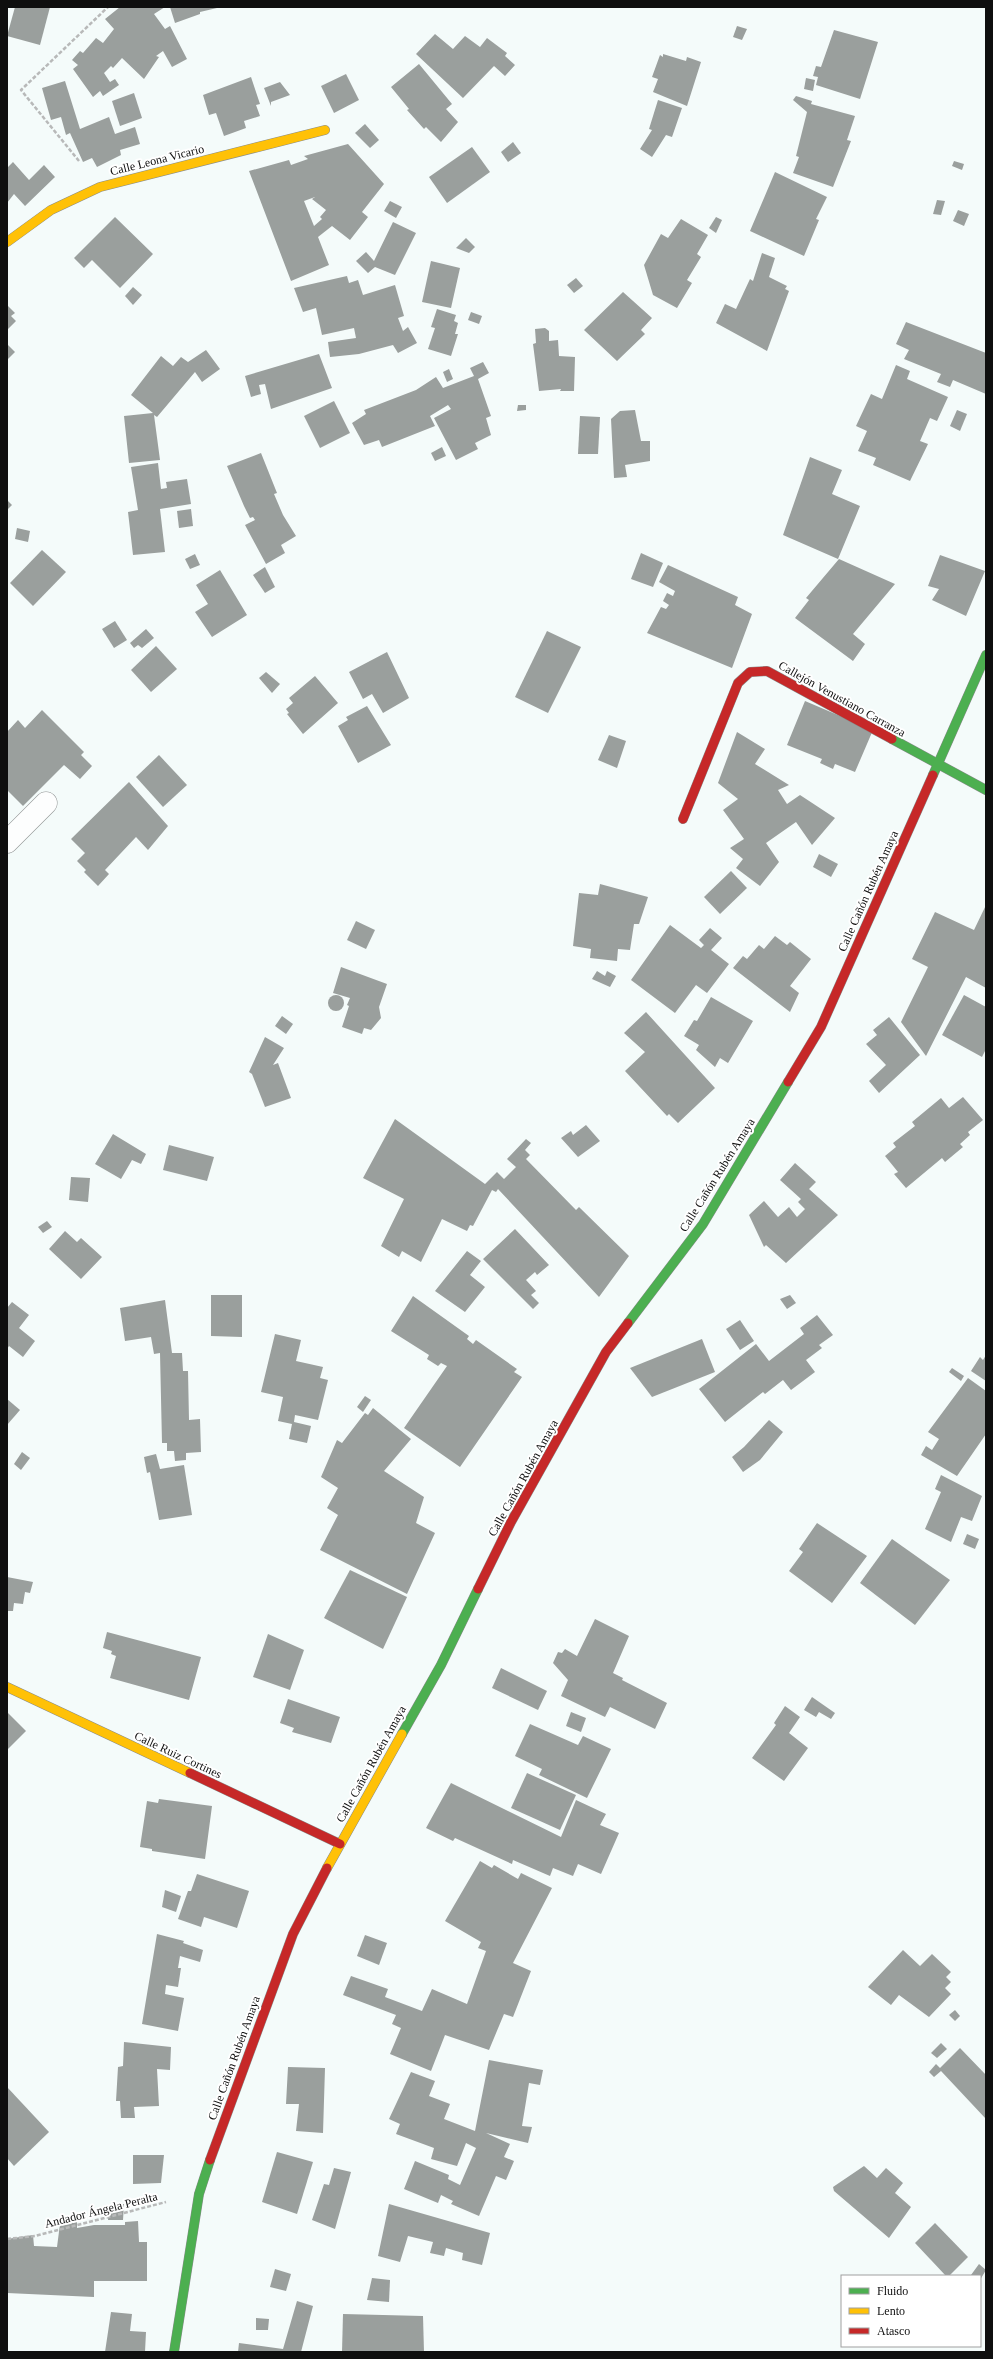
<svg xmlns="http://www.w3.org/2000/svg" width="993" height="2359" font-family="Georgia,serif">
	<rect width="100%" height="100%" fill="#f4fbfa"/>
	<g fill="#9a9f9d" fill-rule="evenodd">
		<path d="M15,7H50L40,45L7,36Z"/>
		<path d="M120,7H165L154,14L165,29L170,26L187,59L172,67L163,51L156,56L159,57L144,79L122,58L113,68L111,66L104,73L110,82L115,79L119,85L103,96L100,91L93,97L73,69L78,65L72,60L80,51L83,53L96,38L103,43L114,29L105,19Z"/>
		<path d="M170,7H217V8L200,12V14L175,23Z"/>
		<path d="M737,26L747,29L742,40L733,37Z"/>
		<path d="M834,30L878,42L860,99L816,85L818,77L813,76L816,66L821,67Z"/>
		<path d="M435,34L453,49L465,36L480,47L487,38L507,53L505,56L515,65L505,76L494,66L463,98L416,54Z"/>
		<path d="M663,54L686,61L687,57L701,62L687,106L653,92L658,79L652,77L660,55L663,57Z"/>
		<path d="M419,64L452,104L446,109L458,122L441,142L426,127L424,129L407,110L409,109L391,87Z"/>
		<path d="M346,74L359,100L334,113L321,86Z"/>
		<path d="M251,77L260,104L256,105L260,116L244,121L246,128L224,136L216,113L209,115L203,95Z"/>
		<path d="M806,78L815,80L813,91L804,89Z"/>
		<path d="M65,81L80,129L109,117L115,134L135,127L140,144L120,150L121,155L97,167L92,158L83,162L70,133L66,135L61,117L51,120L42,88Z"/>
		<path d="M280,82L290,95L271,102V106L264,88Z"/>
		<path d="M134,93L142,118L120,126L112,101Z"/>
		<path d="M796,96L812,101L811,104L855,116L847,140L851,141L833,187L793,173L799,157L796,156L807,112L793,100Z"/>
		<path d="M658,100L682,108L672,137L666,135L652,157L640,149L652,130L649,129Z"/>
		<path d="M365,124L379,140L370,148L355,133Z"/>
		<path d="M513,142L521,153L508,162L501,152Z"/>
		<path d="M348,144L384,184L362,212L368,217L350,240L332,226L318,237L329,265L291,281L249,171L289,160L291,165L308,159L304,156ZM315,197L312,199L326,210L320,217L322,219L314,226L304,201Z"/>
		<path d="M472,147L490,172L447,203L429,177Z"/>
		<path d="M954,161L964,164L962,170L952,166Z"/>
		<path d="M13,162L29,180L44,165L55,177L25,206L14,194L7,203V168Z"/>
		<path d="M775,172L827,197L816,219L819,220L804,256L750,231Z"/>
		<path d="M937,200L945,201L941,215L933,214Z"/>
		<path d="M390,201L402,207L396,218L384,211Z"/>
		<path d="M958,210L969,214L964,226L953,221Z"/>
		<path d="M115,217L153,254L120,288L92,260L84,268L74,258Z"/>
		<path d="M716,217L722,220L716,233L709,228Z"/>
		<path d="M681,219L708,235L697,254L701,257L687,280L692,283L677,308L653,295L644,265L661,234L668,238Z"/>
		<path d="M393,222L416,233L395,275L375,267L368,273L356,261L366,252L374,261Z"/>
		<path d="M466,238L475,247L469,253L456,248Z"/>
		<path d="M762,253L775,258L769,277L787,286L785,289L789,291L767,351L716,323L725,304L736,309L750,279L753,281Z"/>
		<path d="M431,261L460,268L451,308L422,302Z"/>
		<path d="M347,276L349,283L358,280L363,295L395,285L404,316L398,318L403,331L408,327L417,343L398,353L393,345L359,354L330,357L328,342L356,338L354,328L322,335L316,308L303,312L294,288Z"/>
		<path d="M576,278L583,286L574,293L567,285Z"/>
		<path d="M133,287L142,295L133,305L125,296Z"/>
		<path d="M623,292L652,318L641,330L645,334L617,361L584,330Z"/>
		<path d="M7,305L15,313L11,316L16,321L7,330Z"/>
		<path d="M437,309L456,315L454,321L458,323L455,334H458L451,356L428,349L435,328L431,327Z"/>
		<path d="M471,312L482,316L479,324L468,320Z"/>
		<path d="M906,322L986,353V394L953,380L950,387L937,382L941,374L904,359L909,350L896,344Z"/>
		<path d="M545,328L549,331V341L558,340L559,356L575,357L574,391H560L561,389L539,391L533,344L536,343L535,329Z"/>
		<path d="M7,344L15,352L7,360Z"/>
		<path d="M206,350L220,369L202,382L195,372L157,417L154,415L160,460L129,463L124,416L153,413L131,395L161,356L173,366L181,357L188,362Z"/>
		<path d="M319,354L332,388L271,409L265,384L259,385L261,394L251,397L245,376Z"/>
		<path d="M483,362L489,373L478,379L491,416L486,418L491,435L475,443L478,449L456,460L434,418L451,409L448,405L430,416L435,426L382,447L379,440L364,445L352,423L366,414L364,410L416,390L436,377L443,388L474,376L470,368Z"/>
		<path d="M896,365L910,371L907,379L948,397L937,421L930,418L920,441L928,444L910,481L873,465L876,458L858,451L867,431L856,426L871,394L882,399Z"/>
		<path d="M449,369L453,379L447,382L443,372Z"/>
		<path d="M334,401L350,433L320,448L304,416Z"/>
		<path d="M518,405H526V410L517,411Z"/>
		<path d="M635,410L641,441H650V461L625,465L627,477L614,478L611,419L620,411Z"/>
		<path d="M957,410L967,414L960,431L950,426Z"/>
		<path d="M580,416L600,417L598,454H578Z"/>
		<path d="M442,447L446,456L435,461L431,453Z"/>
		<path d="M261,453L277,493L274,494L283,515L296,536L281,545L285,553L266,564L245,525L255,520L253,517L250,518L244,506L227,466Z"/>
		<path d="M810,457L842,470L832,494L860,506L838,559L783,535Z"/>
		<path d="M158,463L161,489L167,488L166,482L187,479L191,504L160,509L165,552L133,555L128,512L138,510L131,467Z"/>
		<path d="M7,500L12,505L7,510Z"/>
		<path d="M191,509L193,526L179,528L177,511Z"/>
		<path d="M17,528L30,531L28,542L15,539Z"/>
		<path d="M42,550L66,572L33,606L10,583Z"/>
		<path d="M641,553L663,563L653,587L631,579Z"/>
		<path d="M195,554L200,565L190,569L185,559Z"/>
		<path d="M940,555L985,571L966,616L932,600L939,589L928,586Z"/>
		<path d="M839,559L895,584L853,634L865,644L853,661L795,618L809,600L806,598Z"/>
		<path d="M668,565L738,597L735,605L752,614L732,668L647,633L661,607L666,609L669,605L663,601L667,593L673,596L675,591L659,582Z"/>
		<path d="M265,567L275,587L265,593L253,575Z"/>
		<path d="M220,570L247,615L212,637L195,612L208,604L196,585Z"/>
		<path d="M115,621L127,640L114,648L102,629Z"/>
		<path d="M146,629L154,638L142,648L138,645L134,648L130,643Z"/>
		<path d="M547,631L581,647L548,713L515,697Z"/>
		<path d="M156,646L177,669L151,692L131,670Z"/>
		<path d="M387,652L409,698L383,713L372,694L363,699L349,672Z"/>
		<path d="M266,672L280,684L272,693L259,678Z"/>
		<path d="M315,676L338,703L303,734L287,714L289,713L286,709L293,703L289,698Z"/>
		<path d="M805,701L873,730L855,772L835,764L833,769L820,763L822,759L787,745Z"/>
		<path d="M367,706L391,745L358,763L338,726L348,720L346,717Z"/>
		<path d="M42,710L84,752L81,755L92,766L80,779L64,765L23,806L7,790V732L18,720L25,728Z"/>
		<path d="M737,732L765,749L755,764L789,785L778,790L787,804L800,795L835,818L812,845L796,822L766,843L779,862L760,886L736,868L743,859L730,848L744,839L723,810L738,799L718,783Z"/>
		<path d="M609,735L626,741L617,768L598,760Z"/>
		<path d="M159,755L187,785L163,807L136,777Z"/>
		<path d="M129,782L168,826L148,850L136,837L105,870L109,874L98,886L84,872L86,870L77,861L85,853L71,839Z"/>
		<path d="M819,854L838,864L831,877L813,867Z"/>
		<path d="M731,871L747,888L720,914L704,897Z"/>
		<path d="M600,884L648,897L639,924H634L630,950L618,949L617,961L590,958L591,949L573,946L579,893L598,895Z"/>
		<path d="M986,905V988L966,977L926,1056L901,1022L928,967L912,959L935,912L974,930Z"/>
		<path d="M356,921L375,930L366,949L347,940Z"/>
		<path d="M670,925L701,948L704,945L699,940L710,928L722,938L711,950L729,964L707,993L696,985L675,1013L631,980Z"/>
		<path d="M775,936L787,945L790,942L811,959L790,986L799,993L790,1012L733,968L743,956L747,959L759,945L764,949Z"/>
		<path d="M341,967L387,984L379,1007L381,1018L371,1030L364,1028L362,1034L342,1027L349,1006L347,1005L350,998L333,993Z"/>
		<path d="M597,971L605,976L607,971L616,976L610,987L592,979Z"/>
		<path d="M964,995L986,1007V1049L982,1057L942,1035Z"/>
		<circle cx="336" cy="1003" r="8"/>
		<path d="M711,997L753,1021L728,1063L720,1058L715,1067L696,1050L699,1045L684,1036L694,1020L697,1021Z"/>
		<path d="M646,1012L715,1088L678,1123L669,1114L667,1116L625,1071L645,1052L624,1033Z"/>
		<path d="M282,1016L293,1024L286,1034L275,1026Z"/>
		<path d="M889,1017L920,1055L879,1093L869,1081L886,1065L866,1044L877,1035L873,1030Z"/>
		<path d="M265,1037L284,1048L273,1065L278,1063L291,1098L265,1107L252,1074L249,1072Z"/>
		<path d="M963,1097L983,1120L968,1132L970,1135L960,1144L963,1147L945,1162L942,1158L906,1188L894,1174L898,1172L885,1156L896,1147L893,1143L915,1126L912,1122L941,1098L949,1108Z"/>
		<path d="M395,1119L485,1184L497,1172L504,1179L516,1167L507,1159L526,1139L531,1143L525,1150L530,1155L526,1159L576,1210L579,1207L629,1256L599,1297L498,1189L496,1192L492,1190L473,1226L470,1225L467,1231L442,1219L421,1262L402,1251L399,1257L381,1246L404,1199L363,1178Z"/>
		<path d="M586,1125L600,1141L578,1157L561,1138L571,1131L573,1135Z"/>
		<path d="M113,1134L146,1154L141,1164L132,1160L121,1179L95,1164Z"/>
		<path d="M169,1145L214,1157L207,1181L163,1170Z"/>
		<path d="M795,1163L816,1182L809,1189L838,1215L786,1263L766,1245L764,1247L749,1215L764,1201L778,1217L789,1207L797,1217L805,1209L798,1202L801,1199L780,1180Z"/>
		<path d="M71,1177L90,1178L88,1202L69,1200Z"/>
		<path d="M47,1221L52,1227L43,1233L38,1227Z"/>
		<path d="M515,1229L549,1265L537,1275L535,1272L526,1280L536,1291L531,1295L539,1303L533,1309L483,1259Z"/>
		<path d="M65,1231L77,1242L81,1238L102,1257L81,1279L49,1249Z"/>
		<path d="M467,1251L481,1261L470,1275L485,1287L465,1312L435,1291Z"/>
		<path d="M211,1295H242V1337L211,1336Z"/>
		<path d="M790,1295L796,1303L787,1309L780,1299Z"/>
		<path d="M413,1296L469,1336L467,1339L473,1344L476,1340L517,1369L514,1372L522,1377L460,1467L404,1428L447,1366L441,1363L438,1366L427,1359L429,1355L391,1331Z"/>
		<path d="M165,1300L172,1353H182L183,1371H188L189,1420L200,1419L201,1452L186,1453V1460L175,1461L174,1451H167V1443H162L160,1353L154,1354L151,1337L125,1341L120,1308Z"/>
		<path d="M12,1302L29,1315L19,1328L35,1341L23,1357L9,1346L7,1349V1308Z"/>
		<path d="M817,1315L833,1335L819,1345L822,1348L806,1360L815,1372L791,1390L783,1380L765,1394L763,1392L725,1422L699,1389L756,1344L769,1361L804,1334L800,1328Z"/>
		<path d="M740,1320L754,1341L740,1350L726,1329Z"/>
		<path d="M275,1334L301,1340L296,1361L323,1367L320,1378L328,1380L318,1420L295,1415L294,1422L311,1426L307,1443L289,1439L292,1424L278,1421L283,1397L261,1392Z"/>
		<path d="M702,1339L715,1372L652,1397L630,1368Z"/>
		<path d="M986,1355V1381L971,1371L980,1357L983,1360Z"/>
		<path d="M952,1368L964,1376L961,1381L949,1372Z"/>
		<path d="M968,1378L986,1391V1434L957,1476L921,1455L926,1446L932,1450L939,1439L928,1432Z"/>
		<path d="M365,1396L371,1400L363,1412L357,1407Z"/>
		<path d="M7,1399L20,1410L7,1425Z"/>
		<path d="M373,1408L411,1439L384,1471L424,1497L416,1523L435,1533L407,1594L320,1550L338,1515L327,1508L338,1488L321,1477L337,1440L342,1443L365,1413L368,1415Z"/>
		<path d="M769,1420L783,1432L760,1460L743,1472L732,1457L744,1447Z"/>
		<path d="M22,1452L30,1458L21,1470L14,1464Z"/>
		<path d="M156,1454L160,1469L184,1465L192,1515L159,1520L150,1472L147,1473L144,1457Z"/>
		<path d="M941,1475L982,1496L972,1521L961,1517L951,1542L925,1529L941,1492L935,1489Z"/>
		<path d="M817,1523L867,1556L832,1603L789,1571L803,1552L799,1549Z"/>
		<path d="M967,1534L979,1539L975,1549L963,1544Z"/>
		<path d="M892,1539L950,1580L915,1625L860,1583Z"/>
		<path d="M350,1570L407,1597L383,1649L324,1618Z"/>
		<path d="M7,1577L33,1582L30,1593L25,1592L23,1604L14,1603L13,1611H7Z"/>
		<path d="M595,1619L629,1636L613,1673L623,1678L622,1680L667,1703L655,1729L610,1707L605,1717L561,1696L568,1680L553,1663L558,1652L562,1653L565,1649L577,1656Z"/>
		<path d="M107,1632L201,1657L189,1700L110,1678L116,1656L111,1654L112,1651L103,1648Z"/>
		<path d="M268,1634L304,1650L290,1690L253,1677Z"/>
		<path d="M501,1668L547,1691L538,1710L492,1688Z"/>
		<path d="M812,1697L835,1713L831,1719L819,1712L816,1717L804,1710Z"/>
		<path d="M288,1699L340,1717L331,1743L292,1732L294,1728L280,1723Z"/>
		<path d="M785,1706L800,1717L789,1733L808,1748L784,1781L752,1758L776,1725L774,1723Z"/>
		<path d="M7,1712L26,1731L7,1750Z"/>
		<path d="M571,1712L586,1718L581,1732L566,1726Z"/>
		<path d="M530,1724L578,1745L583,1736L611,1749L587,1798L539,1775L542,1769L515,1756Z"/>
		<path d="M527,1773L576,1795L560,1830L511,1808Z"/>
		<path d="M451,1783L561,1837L576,1800L606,1814L600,1825L619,1833L601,1874L578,1864L573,1876L553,1868L550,1876L513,1860L512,1864L455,1838L453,1841L426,1828Z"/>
		<path d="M159,1799L212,1806L205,1859L152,1851V1849L140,1847L147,1801L158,1803Z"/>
		<path d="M480,1861L492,1868L494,1865L518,1879L521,1873L552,1888L513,1963L531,1971L513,2017L504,2014L489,2050L445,2035L431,2071L390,2054L401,2028L392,2024L396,2015L343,1995L351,1976L388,1989L385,1997L422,2011L432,1989L467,2004L486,1951L478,1948L481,1942L445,1921Z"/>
		<path d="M197,1874L249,1891L237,1928L204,1917L201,1927L178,1919L188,1891H191Z"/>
		<path d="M165,1890L181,1896L176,1912L162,1907Z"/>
		<path d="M157,1934L184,1941L183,1943L203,1950L200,1962L180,1956L178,1968H181L178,1987L166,1985L165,1994L184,1998L178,2031L142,2024Z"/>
		<path d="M365,1935L387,1943L379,1965L357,1956Z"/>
		<path d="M903,1950L920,1966L932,1954L951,1972L946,1977L951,1982L945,1988L951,1994L929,2017L899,1995L891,2005L868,1987Z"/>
		<path d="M955,2010L960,2016L955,2021L949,2015Z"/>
		<path d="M124,2042L171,2047L170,2070L157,2069L159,2106L134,2107L135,2118H121L120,2101H116L118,2067L123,2066Z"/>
		<path d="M941,2043L947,2049L937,2058L931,2053Z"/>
		<path d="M960,2048L986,2075V2119L941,2071L934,2077L929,2072L936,2064L940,2068Z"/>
		<path d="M489,2060L543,2070L540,2085L529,2083L522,2126L532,2127L528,2143L486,2133L510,2144L504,2157L514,2161L506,2180L496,2176L479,2216L451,2204L453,2201L441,2195L438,2203L404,2189L415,2161L449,2175L448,2179L460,2185L476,2148L466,2143L457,2166L431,2159L434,2148L396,2134L400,2124L389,2119L411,2072L435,2081L429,2096L450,2104L444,2119L475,2131Z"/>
		<path d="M288,2067L325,2068L323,2133L296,2131L299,2104H286Z"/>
		<path d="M7,2087L49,2132L14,2166L7,2158Z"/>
		<path d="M277,2152L313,2162L297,2214L262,2202Z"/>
		<path d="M133,2155H164L161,2183L133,2184Z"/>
		<path d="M864,2166L877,2178L886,2168L903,2183L895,2193L911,2207L889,2238L834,2191L833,2187Z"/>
		<path d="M334,2168L351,2172L335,2229L312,2220L324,2184L329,2185Z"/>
		<path d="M124,2204L123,2220H108L109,2205Z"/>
		<path d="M389,2204L490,2233L482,2265L462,2260L463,2253L446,2248L444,2256L430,2253L433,2242L408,2236L400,2262L378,2256Z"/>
		<path d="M77,2217V2228L94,2225H125V2222L138,2221L139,2242H147V2281H94V2297L7,2293V2239L33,2235L34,2246L57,2247L60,2224Z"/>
		<path d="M935,2223L968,2257L949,2276H946L915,2243Z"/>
		<path d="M979,2264L986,2270L980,2280V2276L971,2275Z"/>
		<path d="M275,2269L291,2274L286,2291L270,2287Z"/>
		<path d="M372,2278L390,2280L389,2302L367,2300Z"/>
		<path d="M297,2301L313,2306L301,2352H238L239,2343L283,2349Z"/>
		<path d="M111,2312L132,2314L130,2331L146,2332L145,2352H105Z"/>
		<path d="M343,2314L423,2316L424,2352H342Z"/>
		<path d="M256,2318L269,2319L268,2330H256Z"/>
	</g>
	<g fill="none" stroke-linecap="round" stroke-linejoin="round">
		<defs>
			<path id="street" d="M7,842L46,803"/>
			<g id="fast">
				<path d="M892,739L986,790"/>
				<path d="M933,775L986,655"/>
				<path d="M628,1323L703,1224L788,1082"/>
				<path d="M402,1734L441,1665L478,1589"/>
				<path d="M174,2352L199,2194L210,2160"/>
			</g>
			<g id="slow">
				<path d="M7,242L51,210L100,187L325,130"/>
				<path d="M7,1687L190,1773"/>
				<path d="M327,1868L402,1734"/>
			</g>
			<g id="jam">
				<path d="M683,819L738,683L750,672L767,671L892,739"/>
				<path d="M788,1082L821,1027L933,775"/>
				<path d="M478,1589L511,1522L606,1352L628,1323"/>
				<path d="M190,1773L340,1844"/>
				<path d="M210,2160L293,1934L327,1868"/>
			</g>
		</defs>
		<use href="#street" stroke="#929595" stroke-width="23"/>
		<use href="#fast" stroke="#898c8b" stroke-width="10"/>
		<use href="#slow" stroke="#898c8b" stroke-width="10"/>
		<use href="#jam" stroke="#898c8b" stroke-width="10"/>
		<g stroke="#b8b9b9" stroke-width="2.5" stroke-dasharray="4 2" stroke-linecap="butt">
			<path d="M79,161L21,90L108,7"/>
			<path d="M7,2239L35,2236L166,2202"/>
		</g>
		<use href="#street" stroke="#fdfefe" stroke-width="22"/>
		<use href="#fast" stroke="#4caf50" stroke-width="9"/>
		<use href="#slow" stroke="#ffc107" stroke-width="9"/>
		<use href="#jam" stroke="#c62828" stroke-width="9"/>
	</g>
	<g text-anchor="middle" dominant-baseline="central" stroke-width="4" stroke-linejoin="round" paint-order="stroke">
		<g font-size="12" fill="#0f0f0f" stroke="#fff">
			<text transform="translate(157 160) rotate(-14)">Calle Leona Vicario</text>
			<text transform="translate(842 699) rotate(29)">Callejón Venustiano Carranza</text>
			<text transform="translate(868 891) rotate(-66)">Calle Cañón Rubén Amaya</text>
			<text transform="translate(717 1175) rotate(-58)">Calle Cañón Rubén Amaya</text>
			<text transform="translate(523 1478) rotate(-61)">Calle Cañón Rubén Amaya</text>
			<text transform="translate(178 1755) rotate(25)">Calle Ruiz Cortines</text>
			<text transform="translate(371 1764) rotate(-61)">Calle Cañón Rubén Amaya</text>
			<text transform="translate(234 2058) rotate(-70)">Calle Cañón Rubén Amaya</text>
			<text transform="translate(101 2210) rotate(-14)">Andador Ángela Peralta</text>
		</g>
	</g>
	<rect width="993" height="2359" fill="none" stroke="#0f0f0f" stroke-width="16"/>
	<rect x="841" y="2275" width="140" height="72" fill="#ffffff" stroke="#9f9f9f"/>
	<rect x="849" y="2288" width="20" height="6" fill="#4caf50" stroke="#9f9f9f"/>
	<text x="877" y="2295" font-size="12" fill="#0f0f0f">Fluido</text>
	<rect x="849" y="2308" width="20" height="6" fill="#ffc107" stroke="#9f9f9f"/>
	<text x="877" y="2315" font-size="12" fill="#0f0f0f">Lento</text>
	<rect x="849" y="2328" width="20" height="6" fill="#c62828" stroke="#9f9f9f"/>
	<text x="877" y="2335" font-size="12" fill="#0f0f0f">Atasco</text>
</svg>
